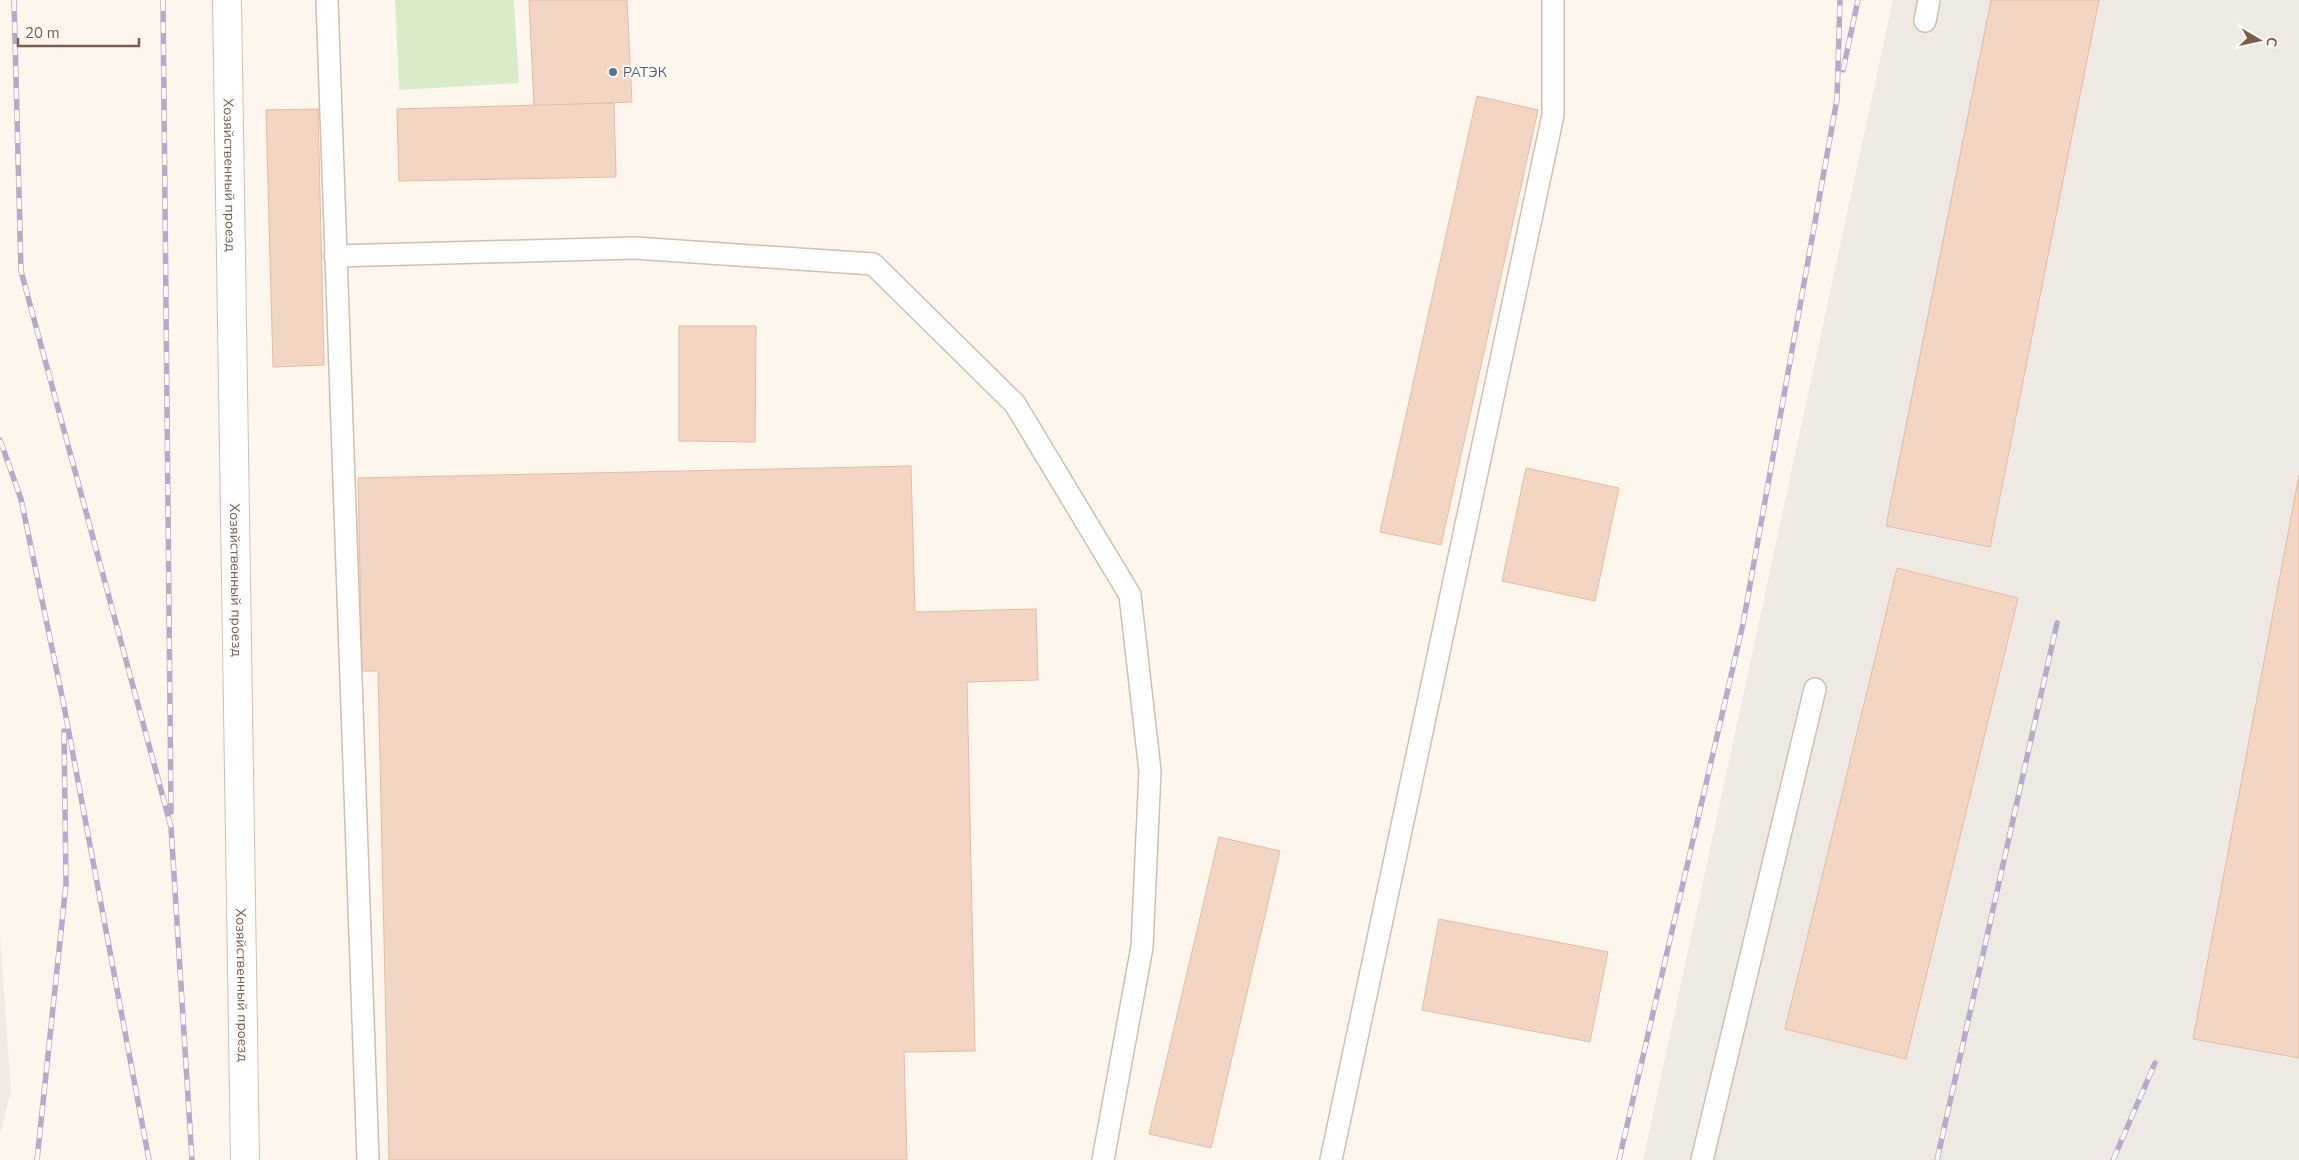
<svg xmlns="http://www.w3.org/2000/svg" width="2299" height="1160" font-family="'Nunito Sans',sans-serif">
	<rect width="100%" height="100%" fill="#fdf6ec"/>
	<g fill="#efe9e4">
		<path d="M1893,0H2299V1160H1643Z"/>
		<path d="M0,934L11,1092L0,1135Z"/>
	</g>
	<path fill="#d8ecc9" d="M395,0H514L519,83L399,90Z"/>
	<g fill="#f3d5c3" stroke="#e6bba3">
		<path d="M529,0H627L632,102L534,106Z"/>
		<path d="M1991,0H2099L1990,547L1886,526Z"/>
		<path d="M1477,96L1538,110L1441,545L1380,532Z"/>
		<path d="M614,103L616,177L399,181L397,109Z"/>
		<path d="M318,109L324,365L273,367L266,110Z"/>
		<path d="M679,326H756L755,442L679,441Z"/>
		<path d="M911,466L915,612L1036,609L1038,680L967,682L975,1051L904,1052L907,1160H389L378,671H362L358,478Z"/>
		<path d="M1526,468L1619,488L1595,601L1502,581Z"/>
		<path d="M2299,475V1058L2193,1039Z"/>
		<path d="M1897,568L2018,598L1906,1059L1785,1029Z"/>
		<path d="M1219,837L1280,851L1211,1148L1149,1134Z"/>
		<path d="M1439,919L1608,952L1590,1042L1422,1010Z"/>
	</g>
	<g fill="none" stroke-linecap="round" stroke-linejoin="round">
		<defs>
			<g id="lane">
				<path d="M327,0L368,1160"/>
				<path d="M1925,21L1929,0"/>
				<path d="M335,256L635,248L873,264L1015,404L1130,595L1150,771L1142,947L1103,1160"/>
				<path d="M1331,1160L1553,115V0"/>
				<path d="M1702,1160L1815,689"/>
			</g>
			<g id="street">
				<path id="s1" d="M227,0L245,1160"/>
			</g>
		</defs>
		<use href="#lane" stroke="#d1beb0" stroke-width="24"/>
		<use href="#street" stroke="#d1beb0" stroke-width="30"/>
		<use href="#lane" stroke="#fff" stroke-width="21"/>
		<use href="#street" stroke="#fff" stroke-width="28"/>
		<defs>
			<g id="rail">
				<path d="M14,0L21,271L171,827L192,1160"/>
				<path d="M163,0L171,812"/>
				<path d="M1843,70L1858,0"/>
				<path d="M0,440L21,499L63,701L149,1160"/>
				<path d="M37,1160L66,884L64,731"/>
				<path d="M1619,1160L1743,624L1837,99L1840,0"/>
				<path d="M1937,1160L2057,623"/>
				<path d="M2113,1160L2155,1063"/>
			</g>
		</defs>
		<use href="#rail" stroke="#b9a8c9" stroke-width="5.5"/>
		<use href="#rail" stroke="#fffaf3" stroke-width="4" stroke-dasharray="11" stroke-linecap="butt"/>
	</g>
	<circle fill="#5c6f8a" stroke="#fffaf3" stroke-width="2" cx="613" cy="72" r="5"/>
	<g text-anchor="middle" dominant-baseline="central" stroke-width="4" stroke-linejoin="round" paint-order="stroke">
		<g font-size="14" fill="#4e5e75" stroke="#fffaf3" text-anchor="start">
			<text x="623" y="72">РАТЭК</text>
		</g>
		<g font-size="14" fill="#7a5c4d" stroke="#fffaf3">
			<text stroke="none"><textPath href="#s1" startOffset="175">Хозяйственный проезд</textPath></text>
			<text stroke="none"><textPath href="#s1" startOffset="580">Хозяйственный проезд</textPath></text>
			<text stroke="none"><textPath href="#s1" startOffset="985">Хозяйственный проезд</textPath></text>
		</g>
	</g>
	<g transform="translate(2259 40) rotate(99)" stroke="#fffaf3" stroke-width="4" paint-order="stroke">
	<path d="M0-4L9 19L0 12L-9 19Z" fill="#7a5c4d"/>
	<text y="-8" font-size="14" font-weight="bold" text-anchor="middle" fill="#7a5c4d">С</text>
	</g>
	<path d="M18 38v8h121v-8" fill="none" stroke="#7a5c4d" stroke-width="2.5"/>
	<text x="25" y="38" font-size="15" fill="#7a5c4d" stroke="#fffaf3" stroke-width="4" paint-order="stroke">20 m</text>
</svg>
